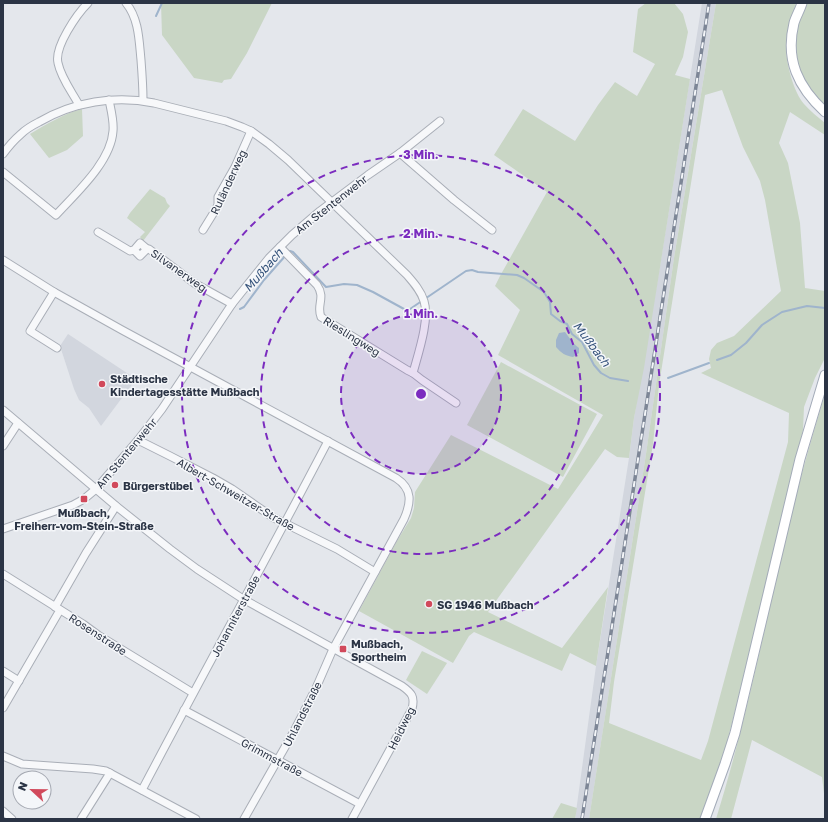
<svg xmlns="http://www.w3.org/2000/svg" width="828" height="822" font-family="'Golos Text',sans-serif">
	<rect width="100%" height="100%" fill="#e4e7ec"/>
	<g fill="#d2d6de">
		<path d="M702,3H716L674,258L646,454L590,813L589,819H575L596,666L629,458L634,418L660,266Z"/>
		<path d="M68,334L136,379L101,426L89,408L79,400L74,389L60,346Z"/>
	</g>
	<g fill="#c9d6c5" fill-rule="evenodd">
		<path d="M161,3H272L247,53L231,79L224,80L222,83L194,78L162,35Z"/>
		<path d="M646,3H674L683,14L688,32L683,57L675,75L690,79L644,368L634,418L629,458L617,457L605,449L488,612L562,648L608,587L596,666L570,653L562,671L474,632L469,636L453,663L359,611L397,541L411,518L414,508L415,492L451,435L558,489L603,415L498,355L520,310L495,286L500,276L547,192L494,155L523,109L575,141L598,105L615,82L637,96L655,64L633,52L638,9Z"/>
		<path d="M716,3H796C792,16 787,29 786,42C785,60 793,91 804,104C810,111 818,117 825,123V135L790,112L779,143L788,163L800,223L805,288L825,291V358L815,378L804,407L803,430L733,719L721,765L702,819H589L646,454L674,258ZM722,90L743,147L760,181L765,200L781,291L734,336L717,343L711,350L709,359L711,368L701,373L789,413L788,442L708,741L701,760L609,723L614,682L653,444L659,385L705,95Z"/>
		<path d="M806,3H825V106C821,102 815,98 812,93C797,74 793,46 798,24C800,17 803,10 806,3Z"/>
		<path d="M82,109L83,136L67,150L49,158L30,134C47,124 63,114 82,109Z"/>
		<path d="M150,189L165,198L167,203L170,206L143,241L140,237L145,232L127,218L130,213Z"/>
		<path d="M501,362L597,414L563,477L467,425Z"/>
		<path d="M825,394V802L822,777L752,740L731,819H716C746,723 765,623 789,525C799,481 812,437 825,394Z"/>
		<path d="M422,651L447,663L427,694L406,680Z"/>
		<path d="M561,803L577,808L575,819H552Z"/>
	</g>
	<path fill="#9fb4cc" d="M565,332L574,344L579,348V353L573,357C566,356 561,353 556,347V340L559,333Z"/>
	<g fill="none" stroke-linecap="round" stroke-linejoin="round">
		<g stroke="#9fb4cc" stroke-width="2">
			<path d="M156,16L162,3"/>
			<path d="M289,252L290,251L293,252L326,287L344,284L357,285L373,292L404,309H410L466,271L472,270L478,272L517,275L524,278L544,292L550,302L551,314L560,321L567,324L572,334L582,342L594,365L601,373L610,378L628,381"/>
			<path d="M240,309L244,307L264,280L286,255"/>
			<path d="M717,360L731,355L746,343L762,325L782,312L807,306L825,308"/>
			<path d="M668,378L709,363"/>
		</g>
		<defs>
			<g id="minor">
				<path d="M126,3C139,19 139,40 141,60C142,73 143,87 143,100"/>
				<path d="M79,105C72,92 61,78 58,63C54,47 77,14 88,3"/>
				<path d="M400,153L454,200L492,230"/>
				<path d="M3,154C8,147 14,140 21,134C26,129 33,125 39,122C73,102 115,95 154,103L226,121L242,127L251,131L269,144L288,160L407,275C414,283 421,291 424,301C430,320 418,354 413,373"/>
				<path d="M3,172L56,215C76,193 111,162 113,131C114,121 111,110 109,100"/>
				<path d="M203,230L216,209L218,205V197L235,167L251,131"/>
				<path d="M98,232L130,251L134,250L140,256L147,249L140,243L134,250"/>
				<path d="M280,247L317,285C326,298 316,305 321,317L407,370L413,373L422,380L456,403"/>
				<path d="M147,249H149L194,283L232,304"/>
				<path d="M3,260L54,292L122,330L396,478C413,489 411,503 404,519L333,649L316,688L293,733L244,819"/>
				<path d="M54,292L30,331L57,348"/>
				<path d="M3,410L116,506L170,549L197,569L243,599L402,686C412,693 415,697 412,709L352,819"/>
				<path d="M138,440L170,456L213,478L232,489L274,518L337,549L375,572"/>
				<path d="M3,446L18,423"/>
				<path d="M3,529L73,505L84,499L96,489L138,440L162,409L232,304L269,258L292,235L320,211L368,175L400,153L440,121"/>
				<path d="M3,574L83,624L98,635L193,693"/>
				<path d="M55,607L86,553L116,506"/>
				<path d="M3,671L19,681"/>
				<path d="M3,708L60,610"/>
				<path d="M184,710L360,804"/>
				<path d="M3,756L22,764L93,769L106,771L196,819"/>
				<path d="M142,790C203,674 267,558 328,441"/>
				<path d="M3,811L12,819"/>
				<path d="M81,819L110,773"/>
			</g>
			<g id="major">
				<path d="M802,3C800,10 796,16 794,23C785,60 798,87 825,112"/>
				<path d="M705,819L725,764L735,733L800,459L825,375"/>
			</g>
		</defs>
		<use href="#minor" stroke="#a9aeb7" stroke-width="9"/>
		<use href="#major" stroke="#a3abb8" stroke-width="11"/>
		<use href="#minor" stroke="#f7f8fa" stroke-width="7"/>
		<use href="#major" stroke="#fff" stroke-width="9"/>
		<defs>
			<path id="rail" d="M582,819L709,3"/>
		</defs>
		<use href="#rail" stroke="#7d8696" stroke-width="3.5"/>
		<use href="#rail" stroke="#f4f6f9" stroke-width="2" stroke-dasharray="6" stroke-linecap="butt"/>
	</g>
	<circle cx="421" cy="394" r="80" fill="#7b2cbf" fill-opacity=".12"/>
	<g fill="none" stroke="#7b2cbf" stroke-width="2" stroke-dasharray="7 5">
		<circle cx="421" cy="394" r="80"/>
		<circle cx="421" cy="394" r="160"/>
		<circle cx="421" cy="394" r="239"/>
	</g>
	<g fill="#d1495b" stroke="#f4f6f9" stroke-width="1.5">
		<circle cx="102" cy="384" r="4"/>
		<circle cx="115" cy="485" r="4"/>
		<rect x="80" y="495" width="8" height="8" rx="2"/>
		<circle cx="429" cy="604" r="4"/>
		<rect x="339" y="645" width="8" height="8" rx="2"/>
	</g>
	<g text-anchor="middle" dominant-baseline="central" stroke-width="3" stroke-linejoin="round" paint-order="stroke">
		<g font-size="11" fill="#2b3445" stroke="#f4f6f9">
			<text transform="translate(228 182) rotate(-65)">Ruländerweg</text>
			<text transform="translate(331 204) rotate(-38)">Am Stentenwehr</text>
			<text transform="translate(179 270) rotate(35)">Silvanerweg</text>
			<text transform="translate(352 336) rotate(32)">Rieslingweg</text>
			<text transform="translate(126 453) rotate(-50)">Am Stentenwehr</text>
			<text transform="translate(236 494) rotate(30)">Albert-Schweitzer-Straße</text>
			<text transform="translate(235 616) rotate(-62)">Johanniterstraße</text>
			<text transform="translate(98 634) rotate(33)">Rosenstraße</text>
			<text transform="translate(302 714) rotate(-63)">Uhlandstraße</text>
			<text transform="translate(401 728) rotate(-64)">Heidweg</text>
			<text transform="translate(272 757) rotate(28)">Grimmstraße</text>
		</g>
		<g font-size="11" font-weight="bold" fill="#2b3445" stroke="#f4f6f9" text-anchor="start">
			<text x="110" y="378">Städtische<tspan x="110" dy="13">Kindertagesstätte Mußbach</tspan></text>
			<text x="123" y="485">Bürgerstübel</text>
			<text x="84" y="512" text-anchor="middle">Mußbach,<tspan x="84" dy="13">Freiherr-vom-Stein-Straße</tspan></text>
			<text x="437" y="604">SG 1946 Mußbach</text>
			<text x="351" y="643">Mußbach,<tspan x="351" dy="13">Sportheim</tspan></text>
		</g>
		<g font-size="12" font-style="italic" fill="#34527a" stroke="#f4f6f9">
			<text transform="translate(263 270) rotate(-49)">Mußbach</text>
			<text transform="translate(592 344) rotate(53)">Mußbach</text>
		</g>
	</g>
	<circle cx="421" cy="394" r="6" fill="#7b2cbf" stroke="#f4f6f9" stroke-width="2"/>
	<g font-size="12" text-anchor="middle" font-weight="bold" fill="#7b2cbf" stroke="#f4f6f9" stroke-width="3" stroke-linejoin="round" paint-order="stroke">
		<text x="421" y="159">3 Min.</text>
		<text x="421" y="238">2 Min.</text>
		<text x="421" y="318">1 Min.</text>
	</g>
	<rect width="828" height="822" fill="none" stroke="#2b3445" stroke-width="8"/>
	<g transform="translate(32 790) rotate(292)"><circle r="19" fill="#f4f6f9" stroke="#a4a8b1"/>
	<path d="M0-3L7 15L0 10L-7 15Z" fill="#d1495b"/>
	<text y="-6" font-size="11" font-weight="bold" text-anchor="middle" fill="#2b3445">N</text>
	</g>
</svg>
